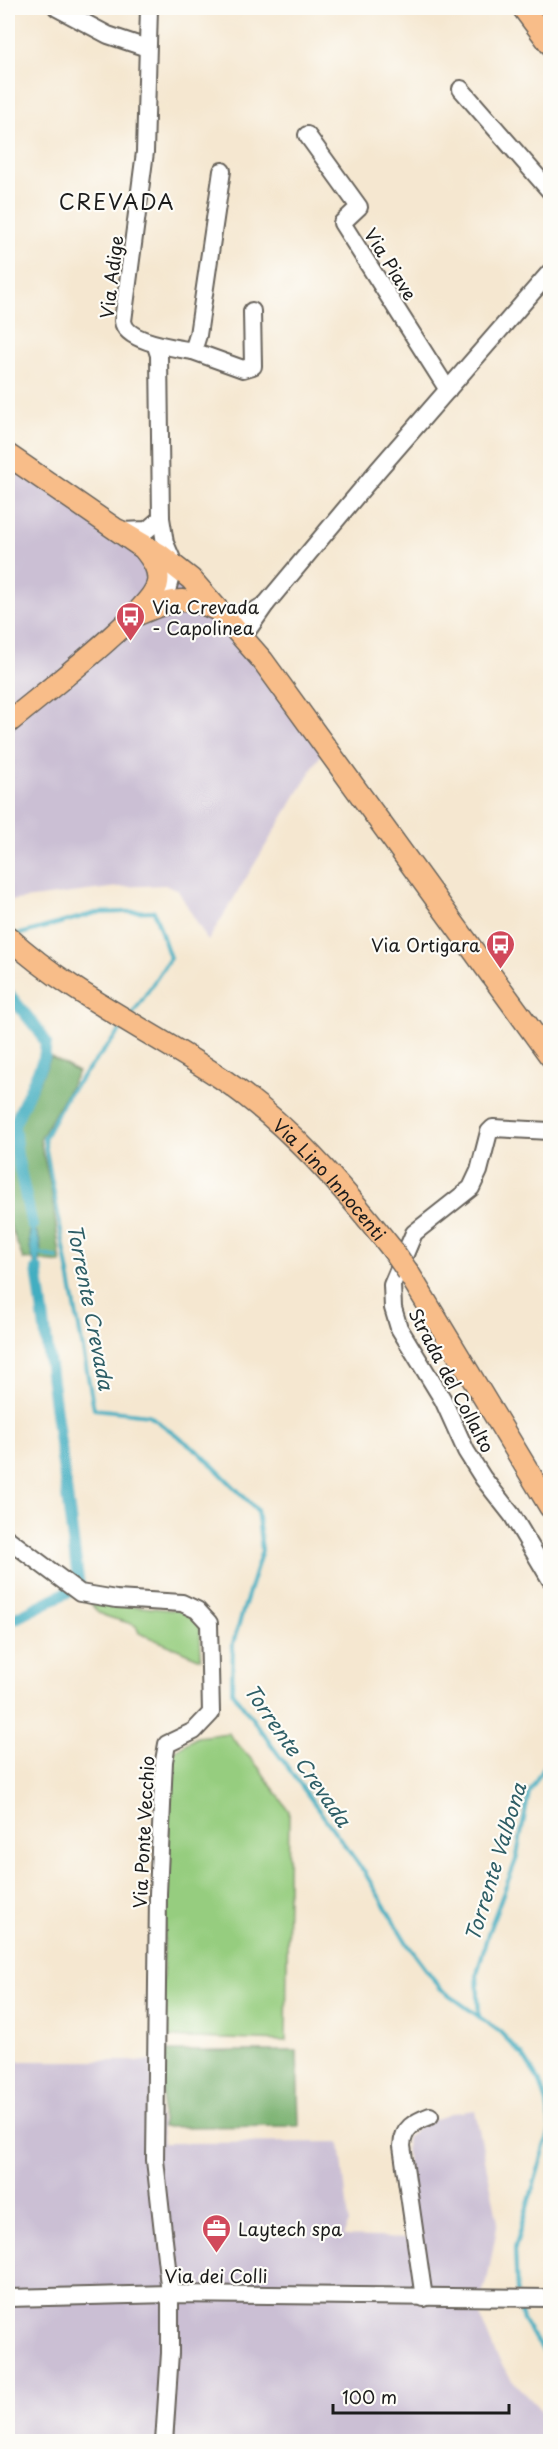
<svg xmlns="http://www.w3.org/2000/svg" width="558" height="2449" font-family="'Playpen Sans',sans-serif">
	<rect width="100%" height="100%" fill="#fdfcf7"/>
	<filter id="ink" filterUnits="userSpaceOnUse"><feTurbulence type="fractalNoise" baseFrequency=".0167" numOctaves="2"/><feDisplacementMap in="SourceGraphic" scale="12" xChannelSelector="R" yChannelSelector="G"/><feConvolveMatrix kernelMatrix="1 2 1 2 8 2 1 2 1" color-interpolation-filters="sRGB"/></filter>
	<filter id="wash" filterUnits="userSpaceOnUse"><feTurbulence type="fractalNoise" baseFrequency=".008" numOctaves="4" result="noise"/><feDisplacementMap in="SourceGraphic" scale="24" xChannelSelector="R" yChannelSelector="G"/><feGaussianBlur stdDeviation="1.35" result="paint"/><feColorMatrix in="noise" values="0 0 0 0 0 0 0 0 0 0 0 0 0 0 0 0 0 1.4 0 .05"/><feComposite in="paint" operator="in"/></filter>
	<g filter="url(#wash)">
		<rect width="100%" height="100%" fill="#f5e7d0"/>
		<g fill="#cbbfd4">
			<path d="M8,460L140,554L212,611L323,751L208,941L177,889L165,885L119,887L8,901Z"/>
			<path d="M8,1999L9,2061H152L163,2143L340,2142L349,2222L343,2236L411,2238L406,2138L423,2123L453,2113L475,2110L498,2222L488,2276L477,2309L496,2355L509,2376L550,2420V2441H8Z"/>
		</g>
		<g fill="#96cd7f" stroke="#59744e" stroke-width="1.5">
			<path d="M90,1602L183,1611L200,1626L201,1659L139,1633L136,1626C120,1618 99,1620 90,1602Z"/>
			<path d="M228,1733L259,1768L289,1811L286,2041L160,2037L172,1752L197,1737Z"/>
		</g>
		<g fill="#78b06e" stroke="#4a6645" stroke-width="1.5">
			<path d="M51,1057L78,1072L40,1140L51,1188L61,1263L23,1259L8,1220V1121L19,1125Z"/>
			<path d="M164,2051H297L299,2126L162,2127Z"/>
		</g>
		<path fill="#43aec1" stroke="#30656e" stroke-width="1.5" d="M32,1225C41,1236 44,1256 37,1269C31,1258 26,1236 32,1225Z"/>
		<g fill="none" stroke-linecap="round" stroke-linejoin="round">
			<g stroke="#43aec1" stroke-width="4">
				<path d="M17,935L96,913L154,911L170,958L132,1015"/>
				<path d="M124,1026L68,1094L44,1139L94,1409L149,1415L199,1452L257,1510L262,1550L233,1643L232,1691L365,1873L408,1945L441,1989L500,2032L523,2056L540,2082L547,2103L550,2130L515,2248L517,2292"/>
				<path d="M41,1254L57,1258"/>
				<path d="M479,2017L477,1974L488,1933L516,1860L529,1793L550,1755"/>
				<path d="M519,2303L523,2321L550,2361"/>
			</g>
			<g stroke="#43aec1" stroke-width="12">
				<path d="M8,993L39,1031L46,1043L44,1058L14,1125L17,1156L32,1225"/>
				<path d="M8,1622L79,1586L37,1269"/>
			</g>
		</g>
	</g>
	<g filter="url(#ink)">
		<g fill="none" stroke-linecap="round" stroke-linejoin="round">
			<defs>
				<g id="minor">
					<path d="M57,8L108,35L147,48"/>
					<path d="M149,8L145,152L123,321C125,342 176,348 193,351L198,335L222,171"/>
					<path d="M461,89L550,191"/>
					<path d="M307,135L359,207L342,223L448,390"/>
					<path d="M193,351L243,369L253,366L252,311"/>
					<path d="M120,531L147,530L161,518"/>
					<path d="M150,605L167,591L174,564L165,543L161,518L159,355L156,346"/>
					<path d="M232,624L266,604"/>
					<path d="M243,637L266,604L378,470L550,272"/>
					<path d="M550,1131L493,1128L489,1132L479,1171L471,1188L414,1233L392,1285L393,1308L399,1328L443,1400L466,1451L483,1478L512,1515L550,1579"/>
					<path d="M8,1539L80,1593L116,1599L182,1603L197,1610L209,1623L211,1713L194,1731L167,1744L164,1761L158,1894L155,2160L170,2294V2353L164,2442"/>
					<path d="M8,2298L170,2294L550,2298"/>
					<path d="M424,2298L402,2146C403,2128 414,2122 430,2116"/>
				</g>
				<g id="major">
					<path d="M523,8L550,44"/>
					<path d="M8,455L143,548C152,559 161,571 157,585C149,613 35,700 8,723"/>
					<path d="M120,531L159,554L191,579L263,661L550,1056"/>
					<path d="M139,614C171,600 184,594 217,610"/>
					<path id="s1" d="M8,937C70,994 151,1031 221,1078C288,1123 342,1186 392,1249"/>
					<path d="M408,1272L550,1507"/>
				</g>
			</defs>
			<use href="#minor" stroke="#68635b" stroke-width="20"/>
			<use href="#major" stroke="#68635b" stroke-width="24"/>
			<use href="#minor" stroke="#fff" stroke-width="16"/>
			<use href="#major" stroke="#f8bd89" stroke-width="21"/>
			<defs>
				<path id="major-bridge" d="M392,1249L408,1272"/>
			</defs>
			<use href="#major-bridge" stroke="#68635b" stroke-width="24" stroke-linecap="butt"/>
			<use href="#major-bridge" stroke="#f8bd89" stroke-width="21"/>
		</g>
	</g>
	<defs>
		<symbol id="bus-pin" viewBox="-11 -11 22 30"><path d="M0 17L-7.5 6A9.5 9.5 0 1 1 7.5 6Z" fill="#d1495b" stroke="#fdfcf7"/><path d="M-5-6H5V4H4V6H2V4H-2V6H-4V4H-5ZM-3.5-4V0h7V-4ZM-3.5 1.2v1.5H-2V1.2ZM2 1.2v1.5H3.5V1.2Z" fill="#fff"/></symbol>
		<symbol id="office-pin" viewBox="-11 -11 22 30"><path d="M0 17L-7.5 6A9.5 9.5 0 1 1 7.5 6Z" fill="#d1495b" stroke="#fdfcf7"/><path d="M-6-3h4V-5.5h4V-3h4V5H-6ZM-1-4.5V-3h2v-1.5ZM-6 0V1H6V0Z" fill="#fff"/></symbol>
	</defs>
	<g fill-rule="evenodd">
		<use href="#bus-pin" x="114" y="600" width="33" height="45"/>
		<use href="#bus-pin" x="484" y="928" width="33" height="45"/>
		<use href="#office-pin" x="200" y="2212" width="33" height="45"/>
	</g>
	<g text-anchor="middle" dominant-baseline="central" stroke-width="4.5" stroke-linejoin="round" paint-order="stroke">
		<g font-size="18" fill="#1c1c1c" stroke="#fdfcf7">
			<text transform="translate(391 264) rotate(58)">Via Piave</text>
			<text transform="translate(111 277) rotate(-83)">Via Adige</text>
			<text stroke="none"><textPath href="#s1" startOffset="405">Via Lino Innocenti</textPath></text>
			<text transform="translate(452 1380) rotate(62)">Strada del Collalto</text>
			<text transform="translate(143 1832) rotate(-87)">Via Ponte Vecchio</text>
			<text x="216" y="2275">Via dei Colli</text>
		</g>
		<g font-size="18" fill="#1c1c1c" stroke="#fdfcf7" text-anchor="start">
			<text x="152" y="606">Via Crevada<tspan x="152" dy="21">- Capolinea</tspan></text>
			<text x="480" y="944" text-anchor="end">Via Ortigara</text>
			<text x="238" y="2228">Laytech spa</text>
		</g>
		<g font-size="20" font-style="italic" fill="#2e5e66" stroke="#fdfcf7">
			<text transform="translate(91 1307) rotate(79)">Torrente Crevada</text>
			<text transform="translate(298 1755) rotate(55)">Torrente Crevada</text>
			<text transform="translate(495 1862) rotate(-73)">Torrente Valbona</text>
		</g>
		<g font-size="21" letter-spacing="1.5" fill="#1c1c1c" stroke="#fdfcf7">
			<text x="117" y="201">CREVADA</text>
		</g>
	</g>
	<rect width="558" height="2449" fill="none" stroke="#fdfcf7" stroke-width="30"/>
	<path d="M333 2404v9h176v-9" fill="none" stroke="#1c1c1c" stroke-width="3"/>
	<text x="342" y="2404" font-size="18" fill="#1c1c1c" stroke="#fdfcf7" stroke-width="4.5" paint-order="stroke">100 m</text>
</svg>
